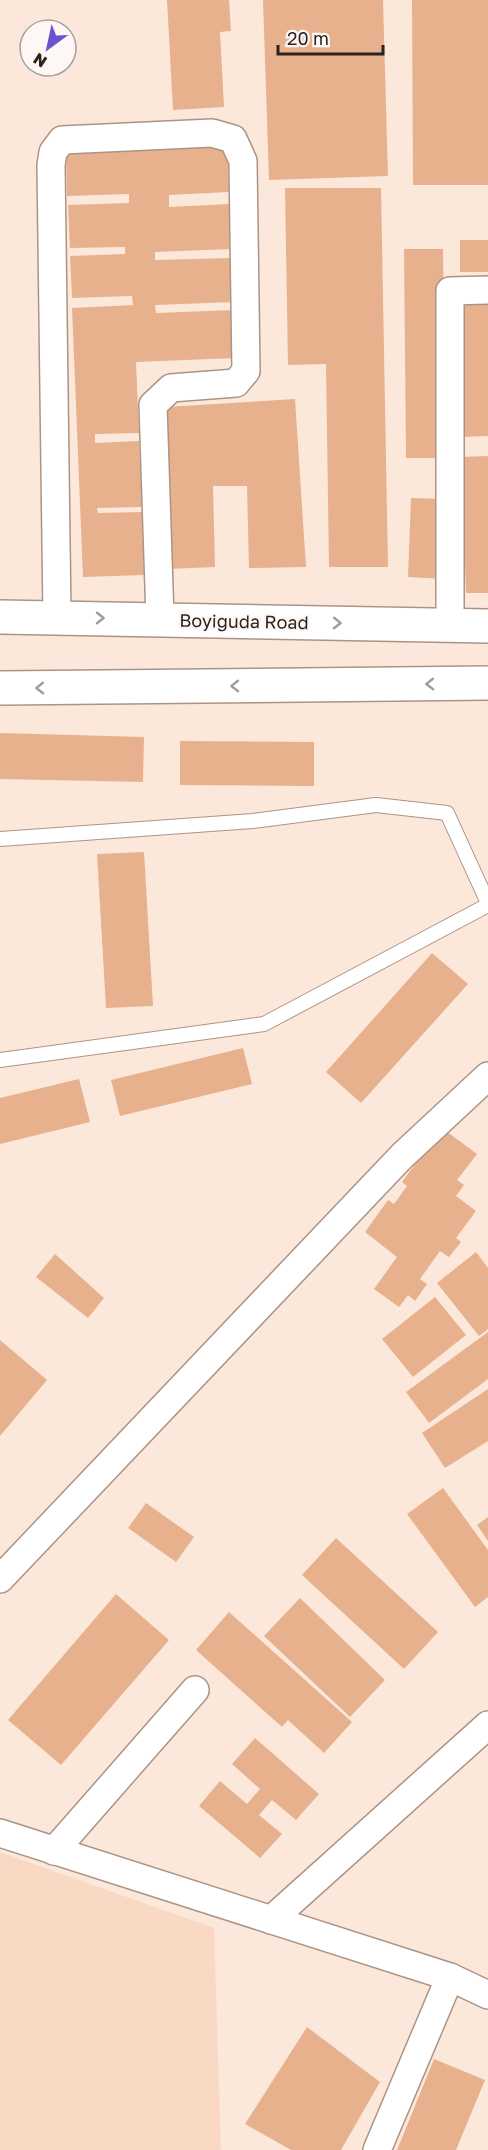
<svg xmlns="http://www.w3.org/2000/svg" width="488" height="2150" font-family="'Golos Text',sans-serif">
	<rect width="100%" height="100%" fill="#fce8da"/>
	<path fill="#fad9c4" d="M0,1852L214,1928L221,2150H0Z"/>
	<g fill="#e7b18e">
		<path d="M167,0H229L231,31L220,32L224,107L173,110Z"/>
		<path d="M263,0H383L388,176L269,180Z"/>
		<path d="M412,0H488V185H413Z"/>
		<path d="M227,144L229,192L169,195V207L230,204L231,249L155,252V260L232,258L234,302L155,305L156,313L234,310L236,358L136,362L139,433L95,434V443L139,441L142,507L97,508L98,513L142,512L144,575L83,577L72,308L133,305L132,296L72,298L70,256L125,254V247L70,248L68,205L129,203V194L67,196L66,150Z"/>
		<path d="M285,188H381L388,567H329L326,364L288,365Z"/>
		<rect x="460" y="240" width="28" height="32"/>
		<path d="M404,249H443L445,458H406Z"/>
		<path d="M488,300V436L460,437L456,301Z"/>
		<path d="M295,399L306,567L249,568L247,486H213L215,567L168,569L166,407Z"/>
		<path d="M488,456V593H466L461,457Z"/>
		<path d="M411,498L446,499L443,579L408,577Z"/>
		<path d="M0,733L144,737L143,782L0,779Z"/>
		<path d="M180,741L314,742V786L180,785Z"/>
		<path d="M144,852L153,1006L106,1008L97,854Z"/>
		<path d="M432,953L468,984L361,1103L326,1072Z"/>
		<path d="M243,1048L252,1084L120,1116L111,1080Z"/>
		<path d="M79,1079L90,1122L0,1144V1098Z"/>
		<path d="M442,1128L477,1154L457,1180L464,1185L456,1196L476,1211L456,1238L461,1242L449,1257L440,1251L420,1279L427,1284L415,1301L408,1295L399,1307L374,1289L397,1257L365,1232L388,1200L394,1204L407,1186L402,1182Z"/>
		<path d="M476,1252L488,1268V1329L479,1336L437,1283Z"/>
		<path d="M55,1254L104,1298L88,1318L36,1277Z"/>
		<path d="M435,1297L466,1335L413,1377L382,1339Z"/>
		<path d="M488,1332V1379L429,1423L406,1392Z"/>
		<path d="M0,1340L47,1380L0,1436Z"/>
		<path d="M488,1389V1441L445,1468L422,1433Z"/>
		<path d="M443,1488L488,1550V1597L475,1607L407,1514Z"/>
		<path d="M146,1503L194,1537L176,1562L128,1528Z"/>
		<path d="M488,1517V1541L477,1525Z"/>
		<path d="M336,1538L438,1632L404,1669L302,1575Z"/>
		<path d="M116,1594L169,1640L61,1765L8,1720Z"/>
		<path d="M300,1598L385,1680L350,1717L264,1636Z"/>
		<path d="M229,1612L352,1722L324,1753L288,1720L282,1727L196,1650Z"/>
		<path d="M255,1738L319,1794L296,1820L272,1800L259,1815L282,1834L260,1858L199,1806L220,1781L247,1804L260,1789L232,1764Z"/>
		<path d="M307,2027L380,2082L341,2150H291L245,2124Z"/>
		<path d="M434,2059L485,2080L456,2150H397Z"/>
	</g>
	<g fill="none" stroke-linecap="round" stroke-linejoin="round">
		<defs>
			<g id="lane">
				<path d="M0,839L253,821L376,805L447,813L488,903"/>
				<path d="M0,1060L264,1024L488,905"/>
			</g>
			<g id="street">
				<path d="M57,617L51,165L53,152L62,140L212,133L233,139L243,161L246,371L236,383L171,388L153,405L160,619"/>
				<path d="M450,625V291L488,290"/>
				<path d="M0,1579L402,1156L488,1076"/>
				<path d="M0,1833L450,1977L488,1995"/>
				<path d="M54,1851L195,1690"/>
				<path d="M271,1920L488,1725"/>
				<path d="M377,2150L450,1977"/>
			</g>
			<g id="primary">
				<path d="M0,617L488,626"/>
				<path d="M0,688L488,683"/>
			</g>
		</defs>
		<use href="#lane" stroke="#ac9485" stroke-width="16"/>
		<use href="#street" stroke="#ac9485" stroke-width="30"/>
		<use href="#primary" stroke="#ac9485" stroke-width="36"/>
		<use href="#lane" stroke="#fff" stroke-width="14"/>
		<use href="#street" stroke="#fff" stroke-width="27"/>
		<use href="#primary" stroke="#fff" stroke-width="33"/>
	</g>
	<defs><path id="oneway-chevron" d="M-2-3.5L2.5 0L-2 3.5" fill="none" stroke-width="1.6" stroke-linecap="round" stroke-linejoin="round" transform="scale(1.5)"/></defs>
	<g stroke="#a09c99">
		<use href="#oneway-chevron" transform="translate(100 618) rotate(1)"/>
		<use href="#oneway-chevron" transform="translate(337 623) rotate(1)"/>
		<use href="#oneway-chevron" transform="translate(430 684) rotate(179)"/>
		<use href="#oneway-chevron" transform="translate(235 686) rotate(179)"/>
		<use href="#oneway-chevron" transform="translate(40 688) rotate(179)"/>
	</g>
	<g text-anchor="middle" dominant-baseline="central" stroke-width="5" stroke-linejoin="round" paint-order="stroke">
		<g font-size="18" fill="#2c231d" stroke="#fdf8f5">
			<text transform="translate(244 621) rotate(1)">Boyiguda Road</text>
		</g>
	</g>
	<g transform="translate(48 48) rotate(213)"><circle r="28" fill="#fdf8f5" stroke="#a9a39f" stroke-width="1.5"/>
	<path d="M0-4.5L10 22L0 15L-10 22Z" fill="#6c53cd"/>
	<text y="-9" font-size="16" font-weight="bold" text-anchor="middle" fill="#2c231d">N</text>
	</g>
	<path d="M278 45v9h105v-9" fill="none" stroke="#2c231d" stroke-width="3"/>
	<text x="287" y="45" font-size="18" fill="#2c231d" stroke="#fdf8f5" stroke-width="4.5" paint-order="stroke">20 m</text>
</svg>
